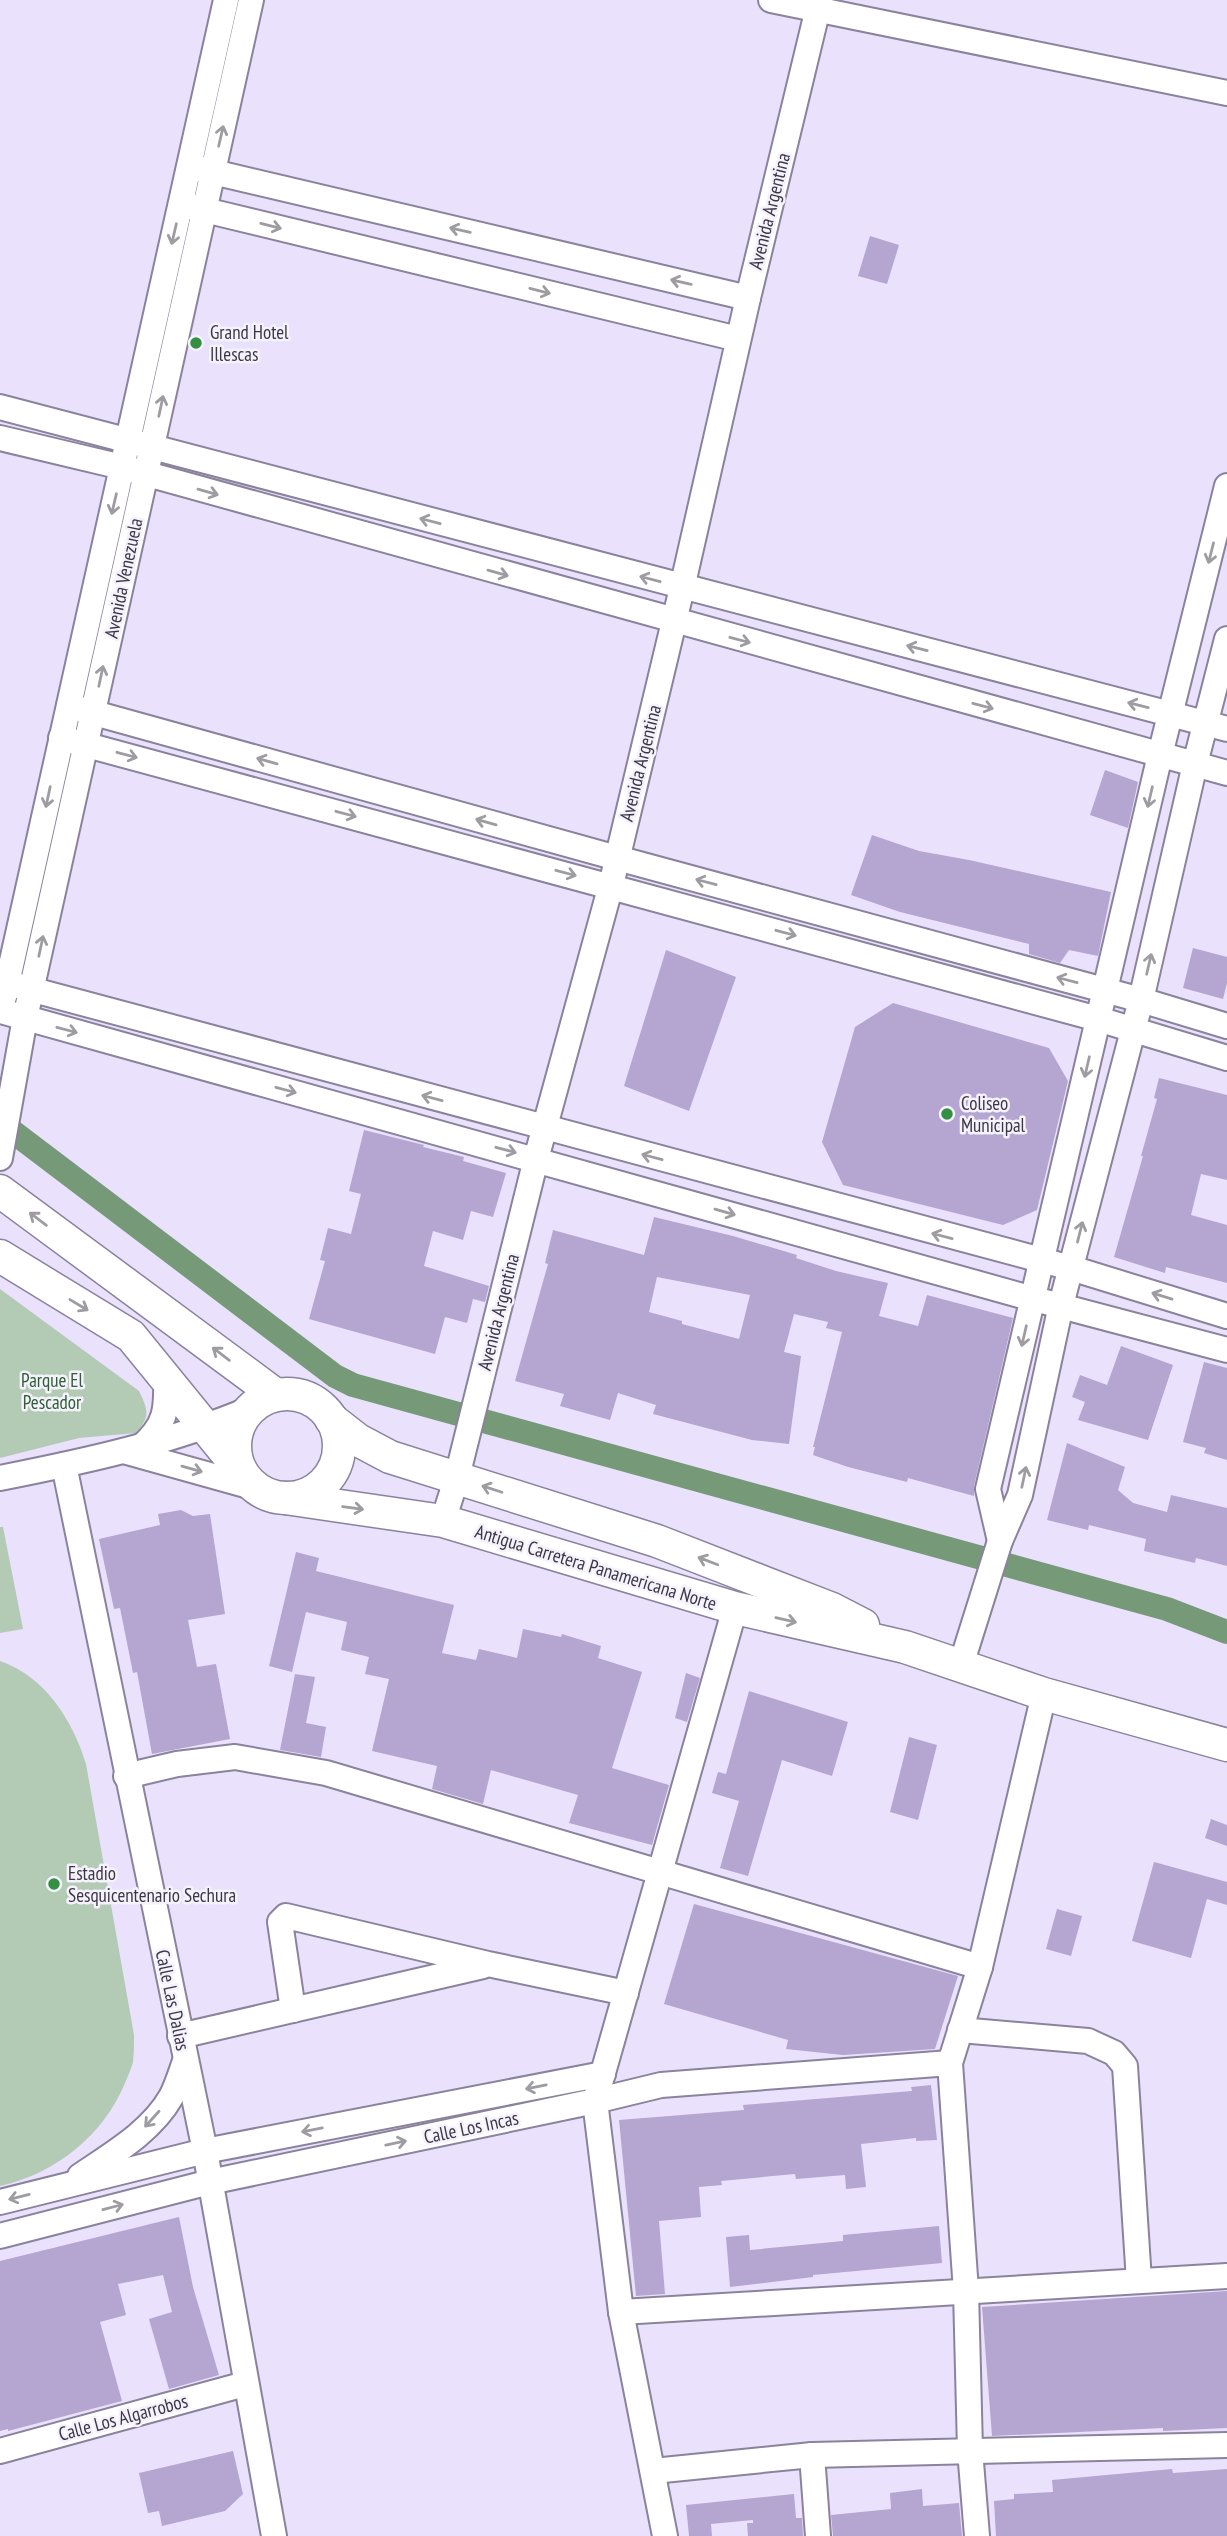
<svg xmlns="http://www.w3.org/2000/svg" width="1227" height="2536" font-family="'PT Sans Narrow',sans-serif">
	<rect width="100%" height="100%" fill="#eae1fd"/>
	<g fill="#b3cbb4">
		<path d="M0,1289L139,1391C148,1410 151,1416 136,1433L79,1438L0,1458Z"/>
		<path d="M0,1527H3L23,1629L0,1633Z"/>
		<path d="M0,1661C45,1676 73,1721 86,1764L134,2035C134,2044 134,2054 133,2062C131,2069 128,2076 125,2083C104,2135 55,2174 0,2186Z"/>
	</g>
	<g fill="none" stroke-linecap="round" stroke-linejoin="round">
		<path stroke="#769978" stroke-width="24" d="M0,1122L335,1376L353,1385L1167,1609L1227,1632"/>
	</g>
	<g fill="#b4a6d0" fill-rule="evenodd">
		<path d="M870,236L899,245L887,284L858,276Z"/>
		<path d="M1105,770L1138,782L1128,828L1090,815Z"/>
		<path d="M872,835L919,851L969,860L1111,892L1098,956L1069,950L1060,963L1029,954V944L900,912L851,895Z"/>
		<path d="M1193,948L1227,957V983L1223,999L1183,988Z"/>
		<path d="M666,950L736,977L689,1111L624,1086Z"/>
		<path d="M893,1003L1049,1048L1068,1081L1037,1210L1003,1225L843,1185L822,1142L855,1027Z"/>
		<path d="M1159,1078L1227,1095V1180L1201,1174L1191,1215L1227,1225V1283L1166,1267L1165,1273L1114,1257L1143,1156H1141L1157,1099L1154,1098Z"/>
		<path d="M364,1130L424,1145L423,1147L464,1157L463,1161L506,1173L493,1217L471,1211L463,1240L433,1231L424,1266L489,1286L485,1302L473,1299L467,1323L445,1317L435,1354L309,1319L325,1261L320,1260L328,1228L351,1234L361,1194L349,1191Z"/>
		<path d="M654,1217L733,1236L797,1255L796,1258L836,1271L888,1283L879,1316L918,1326L927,1295L1013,1318L974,1486V1496L908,1478L907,1482L848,1467L813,1455L815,1447H813L842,1332L826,1328L828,1322L794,1314L784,1352L801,1356L789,1444L752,1440L653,1414L656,1405L618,1393L610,1420L560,1406L564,1394L515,1381L548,1264L545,1263L553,1230L644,1255ZM657,1277L750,1295L739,1339L682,1324V1321L649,1312Z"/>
		<path d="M1121,1346L1173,1365L1148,1440L1078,1420L1085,1402L1072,1397L1080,1375L1107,1385Z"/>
		<path d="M1204,1362L1227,1368V1460L1204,1453L1206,1448L1183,1442Z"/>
		<path d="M1067,1443L1125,1467L1118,1490L1133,1503L1167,1512L1171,1495L1227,1508V1566L1196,1558L1195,1563L1144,1551L1146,1539L1089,1525L1088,1530L1047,1520Z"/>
		<path d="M181,1510L193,1516L210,1514L225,1614L188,1620L197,1667L216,1664L230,1739L152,1754L137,1672L133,1673L120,1608L114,1609L99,1539L160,1525L158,1514Z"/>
		<path d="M296,1552L319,1558L316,1571L454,1605L442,1653L476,1660L479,1649L517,1658L523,1629L561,1637L562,1634L601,1646L598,1658L642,1672L612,1768L669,1785L652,1845L569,1823L578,1795L491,1770L483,1804L432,1789L437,1766L372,1751L389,1679L365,1674L369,1657L341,1650L347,1622L306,1612L292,1672L269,1666Z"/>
		<path d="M686,1673L700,1678L687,1722L675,1718Z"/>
		<path d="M295,1674L315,1677L306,1723L326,1727L321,1757L280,1750Z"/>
		<path d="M749,1691L848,1722L832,1776L782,1760L748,1876L720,1868L739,1801L712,1793L718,1772L726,1774Z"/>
		<path d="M909,1737L937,1745L918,1820L890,1812Z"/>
		<path d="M1211,1819L1227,1825V1846L1205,1838Z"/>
		<path d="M1154,1862L1227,1882V1905L1207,1899L1191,1958L1132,1941Z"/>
		<path d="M694,1904L958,1976L935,2049L843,2055L786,2049L788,2040L664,2004Z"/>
		<path d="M1057,1909L1082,1916L1071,1956L1046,1949Z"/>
		<path d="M931,2085L937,2140L916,2141V2138L861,2144L866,2187L846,2189L845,2175L796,2179L795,2174L721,2181L722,2185L699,2187L701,2217L659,2221L665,2294L636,2296L619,2120L744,2110L743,2105L912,2091L911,2087Z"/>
		<path d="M179,2217L193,2287L219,2375L169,2389L149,2319L172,2312L163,2275L118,2284L126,2315L100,2322L122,2401L8,2431V2429L0,2431V2261Z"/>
		<path d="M939,2226L942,2263L813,2275V2277L730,2287L726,2237L749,2235L750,2250L843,2241V2235Z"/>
		<path d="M1227,2291V2428L1163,2431V2428L992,2436L982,2307Z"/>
		<path d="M233,2451L243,2494L225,2511L162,2526L159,2511L148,2513L139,2473Z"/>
		<path d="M1172,2469L1173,2473L1227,2469V2536H996L994,2501L1014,2499V2494L1053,2492L1052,2480Z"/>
		<path d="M922,2489L923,2506L959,2503L962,2536H833L831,2515L891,2509L890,2493Z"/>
		<path d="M794,2494L796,2518H802L803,2536H748L747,2523H753V2520L711,2524L712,2536H689L686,2505Z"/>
	</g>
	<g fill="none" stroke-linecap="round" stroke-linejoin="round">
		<defs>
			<g id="minor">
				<path d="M771,0L1227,93"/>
				<path d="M196,168L748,298"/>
				<path d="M188,206L738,339"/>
				<path d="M0,407L1227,729"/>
				<path d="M0,438L122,467L1227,773"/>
				<path d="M69,706L617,858L1141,1000L1227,1026"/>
				<path d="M61,738L1098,1019L1227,1058"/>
				<path d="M0,981L1071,1268L1227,1316"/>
				<path d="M4,997L226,0"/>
				<path d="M1,1011L1019,1295L1227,1350"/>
				<path d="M0,1158L25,1018L251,0"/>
				<path d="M141,1447C166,1425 167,1410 166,1377"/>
				<path d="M127,1452L256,1488"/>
				<path d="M64,1465L205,2151L274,2536"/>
				<path d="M0,1478C86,1461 169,1443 250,1409"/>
				<path d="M443,1521L457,1477L536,1159L611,885L682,588L748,298L820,0"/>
				<path d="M1000,1541L988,1489L1160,755L1227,486"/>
				<path d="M961,1665L1000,1541L1020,1495L1061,1305L1141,1000L1195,764L1227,639"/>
				<path d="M126,1776L177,1764L235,1757L326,1773L980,1967"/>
				<path d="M293,2010L280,1922L286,1916L488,1964L626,1993"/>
				<path d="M960,2030L1088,2041L1114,2053L1125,2066L1139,2281"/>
				<path d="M180,2036L483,1966"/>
				<path d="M80,2176C112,2154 151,2132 171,2097C177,2086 181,2072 185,2061"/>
				<path d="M0,2202L205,2151L603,2074"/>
				<path d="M0,2236L210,2182L595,2101L661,2085L950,2063"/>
				<path d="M621,2312L1227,2276"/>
				<path d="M0,2451L245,2384"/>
				<path d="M812,2455L818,2536"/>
				<path d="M653,2471L812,2455L1227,2445"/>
				<path d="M665,2536L621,2312L595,2101L735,1608"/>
				<path d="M977,2536L970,2450L966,2291L950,2063L980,1967L1044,1694"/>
			</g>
			<g id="major">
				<path d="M0,1191L276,1395"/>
				<path d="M0,1256L131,1336L241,1471"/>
				<circle cx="287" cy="1446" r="52"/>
				<path d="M331,1419L358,1440L390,1457L657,1541L832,1609L863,1625"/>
				<path d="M285,1498L443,1521L735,1608L905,1647L1044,1694L1227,1745"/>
			</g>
		</defs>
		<use href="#minor" stroke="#8b829c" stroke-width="28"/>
		<use href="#major" stroke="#8b829c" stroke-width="35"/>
		<use href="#minor" stroke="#fff" stroke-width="24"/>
		<use href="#major" stroke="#fff" stroke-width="32"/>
	</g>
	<defs><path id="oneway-shaft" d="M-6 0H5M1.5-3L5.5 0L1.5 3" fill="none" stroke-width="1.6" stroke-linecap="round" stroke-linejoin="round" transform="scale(1.75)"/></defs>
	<g stroke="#9e9ca1">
		<use href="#oneway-shaft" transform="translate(221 136) rotate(-77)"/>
		<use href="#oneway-shaft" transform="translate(271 226) rotate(14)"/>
		<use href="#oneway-shaft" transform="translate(460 230) rotate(-167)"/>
		<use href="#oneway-shaft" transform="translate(174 234) rotate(103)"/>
		<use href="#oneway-shaft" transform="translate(681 282) rotate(-167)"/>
		<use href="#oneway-shaft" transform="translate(540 291) rotate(14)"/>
		<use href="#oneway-shaft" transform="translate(161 406) rotate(-78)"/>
		<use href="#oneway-shaft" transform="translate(208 492) rotate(16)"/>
		<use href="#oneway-shaft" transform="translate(114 504) rotate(103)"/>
		<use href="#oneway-shaft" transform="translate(430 521) rotate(-165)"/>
		<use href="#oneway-shaft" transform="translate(1211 553) rotate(104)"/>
		<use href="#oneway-shaft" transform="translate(498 573) rotate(16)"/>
		<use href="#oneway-shaft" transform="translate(650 579) rotate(-165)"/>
		<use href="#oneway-shaft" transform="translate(740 640) rotate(15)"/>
		<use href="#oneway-shaft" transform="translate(917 648) rotate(-166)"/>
		<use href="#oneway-shaft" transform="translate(101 676) rotate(-78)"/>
		<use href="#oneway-shaft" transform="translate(1138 705) rotate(-166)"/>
		<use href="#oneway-shaft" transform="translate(983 706) rotate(15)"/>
		<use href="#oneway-shaft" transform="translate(127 755) rotate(15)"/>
		<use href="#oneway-shaft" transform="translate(267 761) rotate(-164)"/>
		<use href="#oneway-shaft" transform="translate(48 797) rotate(102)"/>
		<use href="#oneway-shaft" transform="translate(1150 797) rotate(103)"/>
		<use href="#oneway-shaft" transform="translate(346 814) rotate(15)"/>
		<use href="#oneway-shaft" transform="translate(486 822) rotate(-164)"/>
		<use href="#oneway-shaft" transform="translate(566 873) rotate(15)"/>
		<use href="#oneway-shaft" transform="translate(706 882) rotate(-165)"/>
		<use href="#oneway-shaft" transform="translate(786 933) rotate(15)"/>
		<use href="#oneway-shaft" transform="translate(41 946) rotate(-78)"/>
		<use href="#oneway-shaft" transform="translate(1149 964) rotate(-77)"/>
		<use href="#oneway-shaft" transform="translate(1067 980) rotate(-165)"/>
		<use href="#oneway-shaft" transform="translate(67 1030) rotate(15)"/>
		<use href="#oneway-shaft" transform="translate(1087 1067) rotate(103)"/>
		<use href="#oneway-shaft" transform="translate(286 1090) rotate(15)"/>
		<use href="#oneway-shaft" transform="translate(432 1098) rotate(-165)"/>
		<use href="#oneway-shaft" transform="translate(506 1150) rotate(15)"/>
		<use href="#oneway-shaft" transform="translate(652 1157) rotate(-165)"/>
		<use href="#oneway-shaft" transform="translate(725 1212) rotate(16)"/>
		<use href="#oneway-shaft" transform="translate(38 1219) rotate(-143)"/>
		<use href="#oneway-shaft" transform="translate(1080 1232) rotate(-76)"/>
		<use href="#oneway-shaft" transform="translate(942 1236) rotate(-165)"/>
		<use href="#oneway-shaft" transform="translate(1162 1296) rotate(-163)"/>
		<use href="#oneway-shaft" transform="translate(79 1305) rotate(31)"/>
		<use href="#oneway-shaft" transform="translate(1024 1336) rotate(103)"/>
		<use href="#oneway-shaft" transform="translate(221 1354) rotate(-143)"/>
		<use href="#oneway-shaft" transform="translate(192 1469) rotate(16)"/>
		<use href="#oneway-shaft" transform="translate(1024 1477) rotate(-78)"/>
		<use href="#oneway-shaft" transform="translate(492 1489) rotate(-162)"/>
		<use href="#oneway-shaft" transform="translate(353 1508) rotate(8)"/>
		<use href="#oneway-shaft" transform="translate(708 1561) rotate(-159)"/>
		<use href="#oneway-shaft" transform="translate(786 1620) rotate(13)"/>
		<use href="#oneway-shaft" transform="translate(536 2087) rotate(169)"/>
		<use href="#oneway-shaft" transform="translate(152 2119) rotate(132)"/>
		<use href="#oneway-shaft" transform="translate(312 2130) rotate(169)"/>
		<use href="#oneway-shaft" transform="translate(396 2143) rotate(-12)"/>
		<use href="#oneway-shaft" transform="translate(19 2197) rotate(166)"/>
		<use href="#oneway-shaft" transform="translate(113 2207) rotate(-15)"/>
	</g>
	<g fill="#338f41" stroke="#f5f1fd" stroke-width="2.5">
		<circle cx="196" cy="343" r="7"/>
		<circle cx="947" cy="1114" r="7"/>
		<circle cx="54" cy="1884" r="7"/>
	</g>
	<g text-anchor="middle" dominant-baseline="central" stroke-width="5" stroke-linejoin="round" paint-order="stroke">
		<g font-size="19" fill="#3c3843" stroke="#f5f1fd">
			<text transform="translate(769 211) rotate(-76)">Avenida Argentina</text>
			<text transform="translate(123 578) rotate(-78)">Avenida Venezuela</text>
			<text transform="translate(640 763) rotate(-76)">Avenida Argentina</text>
			<text transform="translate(498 1312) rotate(-76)">Avenida Argentina</text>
			<text transform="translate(596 1567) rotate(17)">Antigua Carretera Panamericana Norte</text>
			<text transform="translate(173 2000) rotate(78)">Calle Las Dalias</text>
			<text transform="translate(471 2127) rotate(-12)">Calle Los Incas</text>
			<text transform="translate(123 2417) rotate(-15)">Calle Los Algarrobos</text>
		</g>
		<g font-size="19" fill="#3c3843" stroke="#f5f1fd" text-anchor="start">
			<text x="210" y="332">Grand Hotel<tspan x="210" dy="22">Illescas</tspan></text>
			<text x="961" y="1103">Coliseo<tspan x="961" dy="22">Municipal</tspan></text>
			<text x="68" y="1873">Estadio<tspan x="68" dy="22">Sesquicentenario Sechura</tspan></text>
		</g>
		<g font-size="19" fill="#2d6133" stroke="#f5f1fd">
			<text x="52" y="1380">Parque El<tspan x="52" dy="22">Pescador</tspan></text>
		</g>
	</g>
</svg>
